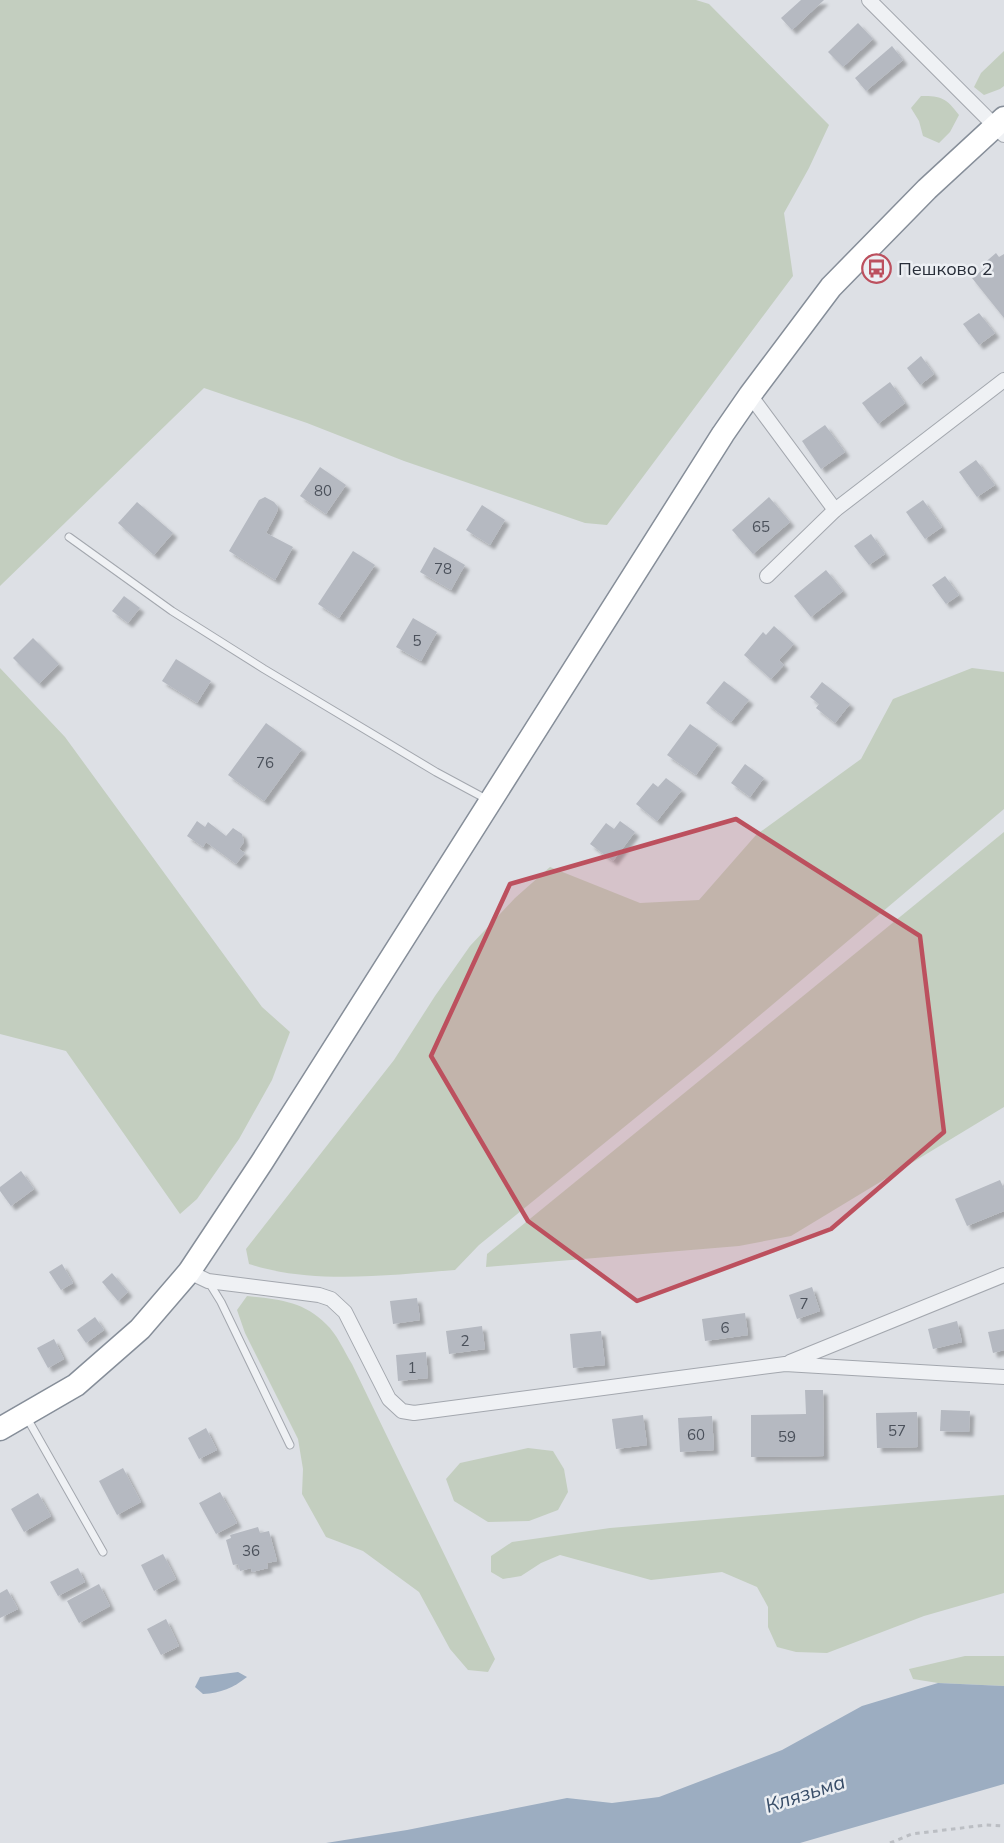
<svg xmlns="http://www.w3.org/2000/svg" width="1004" height="1843" font-family="Mulish,sans-serif">
	<defs>
		<filter id="shadow"><feDropShadow dx="4.5" dy="4.5" stdDeviation="1.5" flood-color="#0004"/></filter>
	</defs>
	<rect width="100%" height="100%" fill="#dde0e5"/>
	<g fill="#c3cebf">
		<path d="M0,0H696L709,4L829,125L809,168L784,213L793,276L607,525L585,523L404,461L307,423L204,388L0,586Z"/>
		<path d="M1004,51V86L1000,89L984,95L974,87L981,73Z"/>
		<path d="M921,96C942,96 946,98 959,115L950,132L939,143L923,136L919,121L911,108Z"/>
		<path d="M0,668L65,737L262,1007L290,1032L272,1080L239,1139L197,1199L180,1214L66,1051L0,1034Z"/>
		<path d="M972,668L1004,672V809L714,1054L479,1245L455,1270C389,1275 312,1285 249,1264L246,1249L394,1060L435,996L470,946L515,898L550,867L640,903L699,900L756,835L861,759L893,699Z"/>
		<path d="M1004,832V1107L791,1236L739,1246L486,1267L487,1254Z"/>
		<path d="M247,1296C277,1299 304,1301 326,1324C337,1334 344,1351 352,1364L495,1659L488,1672L468,1670L450,1649L419,1592L363,1551L326,1537L302,1494L303,1469L298,1439L245,1333L237,1310Z"/>
		<path d="M528,1448L553,1451L564,1469L568,1492L558,1510L529,1521L488,1522L454,1501L446,1479L460,1463Z"/>
		<path d="M1004,1495V1593L924,1616L827,1653L796,1652L777,1647L768,1627V1607L757,1587L722,1572L651,1580L560,1555L541,1563L521,1576L503,1579L491,1572V1556L512,1542L610,1528Z"/>
		<path d="M965,1656H1004V1686L938,1683L913,1679L909,1669Z"/>
	</g>
	<g fill="#9cadc1">
		<path d="M238,1672L247,1677C233,1688 221,1693 203,1694L195,1687L200,1677Z"/>
		<path d="M938,1683L1004,1686V1784L800,1843H326L407,1830L567,1798L612,1803L659,1797L782,1750L862,1706Z"/>
	</g>
	<g fill="#b5b9c1" filter="url(#shadow)">
		<path d="M801,0H824L792,30L781,18Z"/>
		<path d="M858,23L873,39L843,67L828,52Z"/>
		<path d="M892,46L903,60L866,91L855,78Z"/>
		<path d="M996,253L999,257L1004,254V318L972,278L985,268L982,265Z"/>
		<path d="M979,313L995,333L979,345L963,324Z"/>
		<path d="M921,356L934,374L920,385L907,368Z"/>
		<path d="M890,382L905,403L878,424L862,403Z"/>
		<path d="M825,425L845,452L821,469L802,441Z"/>
		<path d="M976,460L995,485L977,497L959,472Z"/>
		<path d="M320,467L346,485L326,514L300,496Z"/>
		<path d="M265,497L274,502L278,507L277,512L266,533L293,547L275,580L229,551L259,500Z"/>
		<path d="M769,497L790,522L753,554L732,530Z"/>
		<path d="M923,500L942,527L925,539L906,512Z"/>
		<path d="M137,502L173,533L154,555L118,523Z"/>
		<path d="M482,505L505,520L490,545L466,530Z"/>
		<path d="M871,534L885,554L869,565L854,546Z"/>
		<path d="M434,547L465,565L451,590L420,572Z"/>
		<path d="M353,551L375,565L339,618L318,604Z"/>
		<path d="M826,570L843,591L811,617L794,596Z"/>
		<path d="M945,576L959,595L946,604L932,585Z"/>
		<path d="M124,596L140,608L128,623L112,611Z"/>
		<path d="M413,618L437,632L421,661L396,647Z"/>
		<path d="M774,626L794,644L779,660L784,665L771,679L744,655L763,632L766,635Z"/>
		<path d="M33,638L59,664L39,684L13,658Z"/>
		<path d="M176,659L211,681L197,703L162,681Z"/>
		<path d="M724,681L749,700L731,722L706,703Z"/>
		<path d="M822,682L850,704L835,723L816,708L819,704L810,697Z"/>
		<path d="M266,723L302,749L264,801L228,775Z"/>
		<path d="M690,724L718,744L696,775L667,755Z"/>
		<path d="M745,764L764,778L750,797L731,783Z"/>
		<path d="M666,778L682,790L657,821L636,804L653,783L658,787Z"/>
		<path d="M197,821L205,827L208,822L226,836L233,828L242,834L244,842L239,849L245,853L236,864L206,842L203,847L187,836Z"/>
		<path d="M620,821L635,832L613,861L590,844L606,823L614,829Z"/>
		<path d="M21,1171L34,1189L11,1206L0,1191V1187Z"/>
		<path d="M1000,1180L1004,1189V1211L967,1226L955,1199Z"/>
		<path d="M62,1264L73,1283L61,1290L49,1272Z"/>
		<path d="M112,1273L128,1292L118,1301L102,1282Z"/>
		<path d="M812,1287L820,1311L797,1319L789,1295Z"/>
		<path d="M417,1298L420,1320L393,1324L390,1301Z"/>
		<path d="M745,1313L748,1335L705,1341L702,1319Z"/>
		<path d="M95,1317L104,1330L86,1343L77,1330Z"/>
		<path d="M957,1321L962,1342L933,1349L928,1329Z"/>
		<path d="M482,1326L485,1349L449,1354L446,1331Z"/>
		<path d="M1004,1329V1350L993,1353L988,1332Z"/>
		<path d="M601,1331L605,1365L573,1368L570,1334Z"/>
		<path d="M54,1339L64,1359L48,1368L37,1348Z"/>
		<path d="M426,1352L428,1378L398,1381L396,1355Z"/>
		<path d="M805,1390H823L824,1456L751,1457V1415L806,1414Z"/>
		<path d="M941,1410L970,1411L969,1432L940,1431Z"/>
		<path d="M917,1412L918,1447L877,1448L876,1413Z"/>
		<path d="M643,1415L647,1445L616,1449L612,1419Z"/>
		<path d="M712,1416L714,1450L680,1452L678,1418Z"/>
		<path d="M206,1428L217,1450L199,1459L188,1438Z"/>
		<path d="M123,1468L141,1502L117,1515L99,1481Z"/>
		<path d="M220,1492L237,1523L216,1534L199,1503Z"/>
		<path d="M38,1493L51,1516L24,1532L11,1509Z"/>
		<path d="M258,1527L260,1533L269,1531L277,1561L267,1563L268,1568L252,1572L251,1568L240,1571L238,1564L233,1565L226,1540L231,1538L230,1535Z"/>
		<path d="M163,1554L176,1579L154,1591L141,1565Z"/>
		<path d="M78,1568L85,1582L58,1596L50,1582Z"/>
		<path d="M99,1584L110,1606L79,1623L67,1601Z"/>
		<path d="M7,1589L18,1609L0,1618V1593Z"/>
		<path d="M166,1619L179,1646L161,1655L147,1629Z"/>
	</g>
	<g fill="none" stroke-linecap="round" stroke-linejoin="round">
		<defs>
			<g id="service">
				<path d="M69,537L172,611L264,669L436,772L488,800"/>
				<path d="M208,1281L221,1302L290,1445"/>
				<path d="M27,1418L103,1552"/>
			</g>
			<g id="minor">
				<path d="M869,0L1004,135"/>
				<path d="M750,395L835,510"/>
				<path d="M767,576L835,510L1004,380"/>
				<path d="M189,1272L208,1281L319,1295L331,1299L345,1312L389,1399L402,1411L414,1413L785,1364L1004,1377"/>
				<path d="M790,1362L1004,1275"/>
			</g>
			<path id="trunk" d="M0,1429L76,1385L140,1329L189,1272L262,1162L723,434L750,395L831,287L927,189L1004,118"/>
		</defs>
		<use href="#service" stroke="#a3a7ae" stroke-width="9"/>
		<use href="#minor" stroke="#a3a7ae" stroke-width="16"/>
		<use href="#trunk" stroke="#868e99" stroke-width="25"/>
		<path stroke="#bbbec3" stroke-width="3" stroke-dasharray="4.5 4.5" stroke-linecap="butt" d="M890,1843L912,1834L986,1825L1004,1826"/>
		<use href="#service" stroke="#eff1f4" stroke-width="7"/>
		<use href="#minor" stroke="#eff1f4" stroke-width="14"/>
		<use href="#trunk" stroke="#fff" stroke-width="22"/>
	</g>
	<path fill="#bc505e" fill-opacity="0.2" stroke="#bc505e" stroke-width="4.5" stroke-linejoin="round" d="M736,819L920,936L944,1132L831,1229L637,1301L528,1221L431,1056L510,884Z"/>
	<defs>
		<symbol id="bus-ring" viewBox="-11 -11 22 22"><circle r="9.5" fill="#eceff3" stroke="#bc505e" stroke-width="1.5"/><path d="M-5-6H5V4H4V6H2V4H-2V6H-4V4H-5ZM-3.5-4V0h7V-4ZM-3.5 1.2v1.5H-2V1.2ZM2 1.2v1.5H3.5V1.2Z" fill="#bc505e"/></symbol>
	</defs>
	<g fill-rule="evenodd">
		<use href="#bus-ring" x="860" y="252" width="33" height="33"/>
	</g>
	<g text-anchor="middle" dominant-baseline="central" stroke-width="5" stroke-linejoin="round" paint-order="stroke">
		<g font-size="15" fill="#4b515b">
			<text x="323" y="490">80</text>
			<text x="761" y="526">65</text>
			<text x="443" y="568">78</text>
			<text x="417" y="640">5</text>
			<text x="265" y="762">76</text>
			<text x="804" y="1303">7</text>
			<text x="725" y="1327">6</text>
			<text x="465" y="1340">2</text>
			<text x="412" y="1367">1</text>
			<text x="897" y="1430">57</text>
			<text x="696" y="1434">60</text>
			<text x="787" y="1436">59</text>
			<text x="251" y="1550">36</text>
		</g>
		<g font-size="18" fill="#282e39" stroke="#eceff3" text-anchor="start">
			<text x="898" y="268">Пешково 2</text>
		</g>
		<g font-size="20" font-style="italic" fill="#384d68" stroke="#eceff3">
			<text transform="translate(805 1793) rotate(-18)">Клязьма</text>
		</g>
	</g>
</svg>
